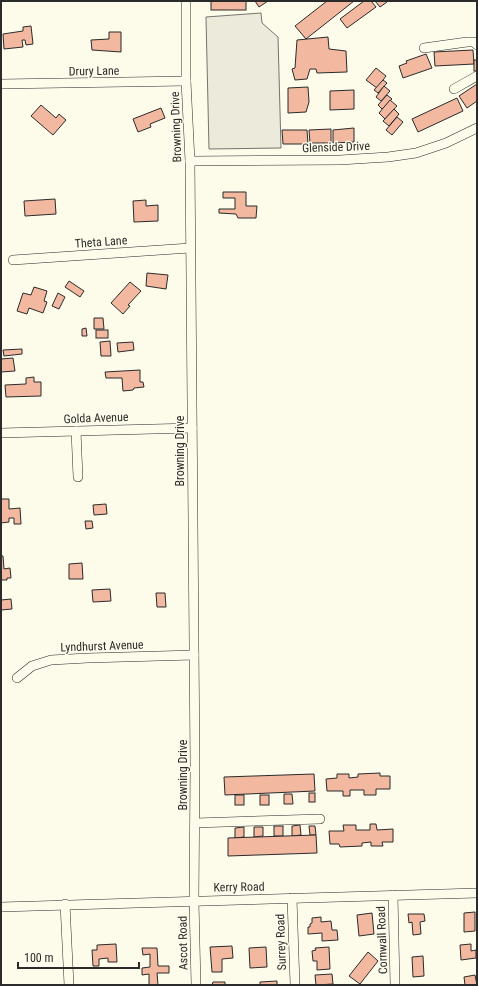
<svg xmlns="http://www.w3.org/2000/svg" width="478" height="986" font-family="'Roboto Condensed',sans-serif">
	<rect width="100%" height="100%" fill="#fdfbea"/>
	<path fill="#eceadb" stroke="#74746e" d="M261,13L262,23L278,37L281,148L209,149L206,17Z"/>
	<g fill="#f2b8a0" stroke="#2b2b2b">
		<rect x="211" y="1" width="35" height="9"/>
		<path d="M255,1H268L259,7Z"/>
		<path d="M327,1H354L306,39L295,26Z"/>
		<path d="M364,1H371L376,7L347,28L340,19Z"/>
		<path d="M375,1H386L387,2L380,7Z"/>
		<path d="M31,26L33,44L26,45L25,40H22L23,47L4,49L3,34L23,31V27Z"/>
		<path d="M109,32H121V52L92,50L91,40L109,39Z"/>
		<path d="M328,37L329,49L346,51L347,72L317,73L316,69H310L307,79L295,80L292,69L295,68L297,40Z"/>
		<path d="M473,50L474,64L435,66L434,52Z"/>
		<path d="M426,54L432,68L403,78L399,66L407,63L406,61Z"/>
		<rect x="474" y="60" width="3" height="11"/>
		<path d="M376,68L386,76L377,88L366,80Z"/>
		<path d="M383,80L387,83L378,93L374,90Z"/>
		<path d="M477,84V101L467,108L459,96Z"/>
		<path d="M384,86L390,91L381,101L376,97Z"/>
		<path d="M308,87L309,102L306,112L288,113V88Z"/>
		<path d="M354,90V109L330,110V91Z"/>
		<path d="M387,95L392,99L382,109L378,105Z"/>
		<path d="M457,98L463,111L418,132L412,119Z"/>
		<path d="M390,100L397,106L385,119L379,113Z"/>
		<path d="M41,105L56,118L59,114L66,120L53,135L31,116Z"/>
		<path d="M161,108L165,118L150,124L151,127L138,132L133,119Z"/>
		<path d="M394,109L399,114L389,126L383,121Z"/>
		<path d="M397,117L403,122L392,135L386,130Z"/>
		<path d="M354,128V142L333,143V130Z"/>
		<path d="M331,129V143H310L309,130Z"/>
		<path d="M282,130H307L308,144H283Z"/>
		<path d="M223,192H246V206H257L256,218H238L236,214L219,213V209H235V198H223Z"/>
		<path d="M55,199L56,214L25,216L24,201Z"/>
		<path d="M146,200V206L158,205V221L134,222L133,201Z"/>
		<path d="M147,273L168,275L166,289L146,286Z"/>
		<path d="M69,281L84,291L80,297L65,287Z"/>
		<path d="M130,282L141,291L128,305L130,306L123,314L111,303Z"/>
		<path d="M34,287L47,291L44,301L47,302L43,313L29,308L27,314L17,311L23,293L31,295Z"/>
		<path d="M58,293L65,297L59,309L52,306Z"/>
		<path d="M94,318H103L104,329H94Z"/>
		<path d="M86,328L87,336H82V329Z"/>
		<rect x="96" y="330" width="12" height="8"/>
		<path d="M110,341L111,356H101L100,342Z"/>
		<path d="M133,342L134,350L118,352L117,343Z"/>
		<path d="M22,349V354L4,356L3,350Z"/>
		<path d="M13,358L15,371L1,372V359Z"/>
		<path d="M140,370V382H143L144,387L134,388L133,390L123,391L122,378H106L105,372Z"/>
		<path d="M34,377V382H41V396L6,397L5,385L26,384V378Z"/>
		<path d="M1,499H9V509L20,508L21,524H14V518H9V522L1,523Z"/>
		<path d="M106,504L107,514L94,515L93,505Z"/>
		<path d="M85,521H92L93,528L86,529Z"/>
		<path d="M1,556H3L4,569L10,568L11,578H7V580H1Z"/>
		<path d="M82,563L83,579H69V564Z"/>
		<path d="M110,589L111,601L93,602L92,590Z"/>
		<path d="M156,593H165L166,607H157Z"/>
		<path d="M11,599L12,609L1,610V600Z"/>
		<path d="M380,773V776H390V789H376V795H364V790H350V796H343V791H327L326,779L337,778V774H349V778L358,777V774Z"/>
		<path d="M314,774L315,791L225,795L224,777Z"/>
		<rect x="309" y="793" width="6" height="9"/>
		<path d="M284,794H292L293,804H284Z"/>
		<rect x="235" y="795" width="9" height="10"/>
		<rect x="260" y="795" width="9" height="10"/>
		<path d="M370,824H376L377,830L393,829V842H382L383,846H371V842L362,843V846L340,847L339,844H330L329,831H344L343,825H356V830H370Z"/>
		<path d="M300,825L301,835L292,836V826Z"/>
		<rect x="274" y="826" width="9" height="10"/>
		<path d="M309,826H315L316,835H310Z"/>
		<path d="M244,827V837L235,838V828Z"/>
		<path d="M254,827H263V836L254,837Z"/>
		<path d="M316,835L317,853L228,856V838Z"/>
		<path d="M475,912V931L464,932V913Z"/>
		<path d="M372,913L374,934L359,936L357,915Z"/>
		<path d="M408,914H424L425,921L420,922L421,934L413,935L412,922L409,923Z"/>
		<path d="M321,917V922L331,921L332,930H337L338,940L322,941V933L308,934V927H310V924L312,923V918Z"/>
		<path d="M116,944L117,962H108V958L99,959V966H93L92,950H97V945Z"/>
		<path d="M471,944V951L476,950V958L461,960L460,945Z"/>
		<path d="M232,946L233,958L222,959V972H212L210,947Z"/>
		<path d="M266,947L267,967L250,968L249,948Z"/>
		<path d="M329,947L330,969L317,970V961H313L312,951L316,950L315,948Z"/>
		<path d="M142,948H157L158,966H169V973H157L158,985H149V974L142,975V968L150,967V954L143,955Z"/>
		<path d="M368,952L378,961L360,984L349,976Z"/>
		<path d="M423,956L424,976L413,977L412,957Z"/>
		<path d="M332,974L333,984L316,985L315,975Z"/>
		<path d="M475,975L477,985H465L464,977Z"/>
		<path d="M277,981V985H260V982Z"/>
		<path d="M213,982H225V985H212Z"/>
	</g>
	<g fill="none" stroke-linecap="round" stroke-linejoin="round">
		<defs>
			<g id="minor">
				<path d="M186,1V81L190,161L195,765L194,901L196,985"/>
				<path d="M424,48L467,42H474L477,45"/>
				<path d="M1,84L186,81"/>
				<path d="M454,89L477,76"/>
				<path d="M190,161L340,160L388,157L416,153L446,143L477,128"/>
				<path d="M13,260L190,248"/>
				<path d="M76,431L78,477"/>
				<path d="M1,433L192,428"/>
				<path d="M17,678L32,666L51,660L88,658L194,655"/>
				<path d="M195,823L320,819"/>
				<path d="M393,895L395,985"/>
				<path d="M292,898L295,985"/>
				<path d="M65,904L69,985"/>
				<path d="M1,907L477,893"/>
			</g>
		</defs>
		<use href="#minor" stroke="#2b2b2b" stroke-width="10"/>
		<use href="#minor" stroke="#fdfbea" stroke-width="9"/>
	</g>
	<g text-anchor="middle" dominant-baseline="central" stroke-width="3" stroke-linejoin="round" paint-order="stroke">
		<g font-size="12" fill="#2b2b2b" stroke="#fdfbea">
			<text transform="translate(94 71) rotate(-1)">Drury Lane</text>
			<text transform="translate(176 127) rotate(-92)">Browning Drive</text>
			<text transform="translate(336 147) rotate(-2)">Glenside Drive</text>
			<text transform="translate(101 242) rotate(-4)">Theta Lane</text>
			<text transform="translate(96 418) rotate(-2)">Golda Avenue</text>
			<text transform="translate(180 451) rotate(-90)">Browning Drive</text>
			<text transform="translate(102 646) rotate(-2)">Lyndhurst Avenue</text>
			<text transform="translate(183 775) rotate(-90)">Browning Drive</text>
			<text transform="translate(239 887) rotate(-1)">Kerry Road</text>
			<text transform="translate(382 940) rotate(-92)">Cornwall Road</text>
			<text transform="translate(281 942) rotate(-92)">Surrey Road</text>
			<text transform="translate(183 943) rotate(-91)">Ascot Road</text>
		</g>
	</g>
	<rect width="478" height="986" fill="none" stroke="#2b2b2b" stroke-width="4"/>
	<path d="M18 962v6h121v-6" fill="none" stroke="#2b2b2b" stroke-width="2"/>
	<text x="24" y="962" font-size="12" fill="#2b2b2b" stroke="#fdfbea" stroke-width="3" paint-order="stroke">100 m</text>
</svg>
